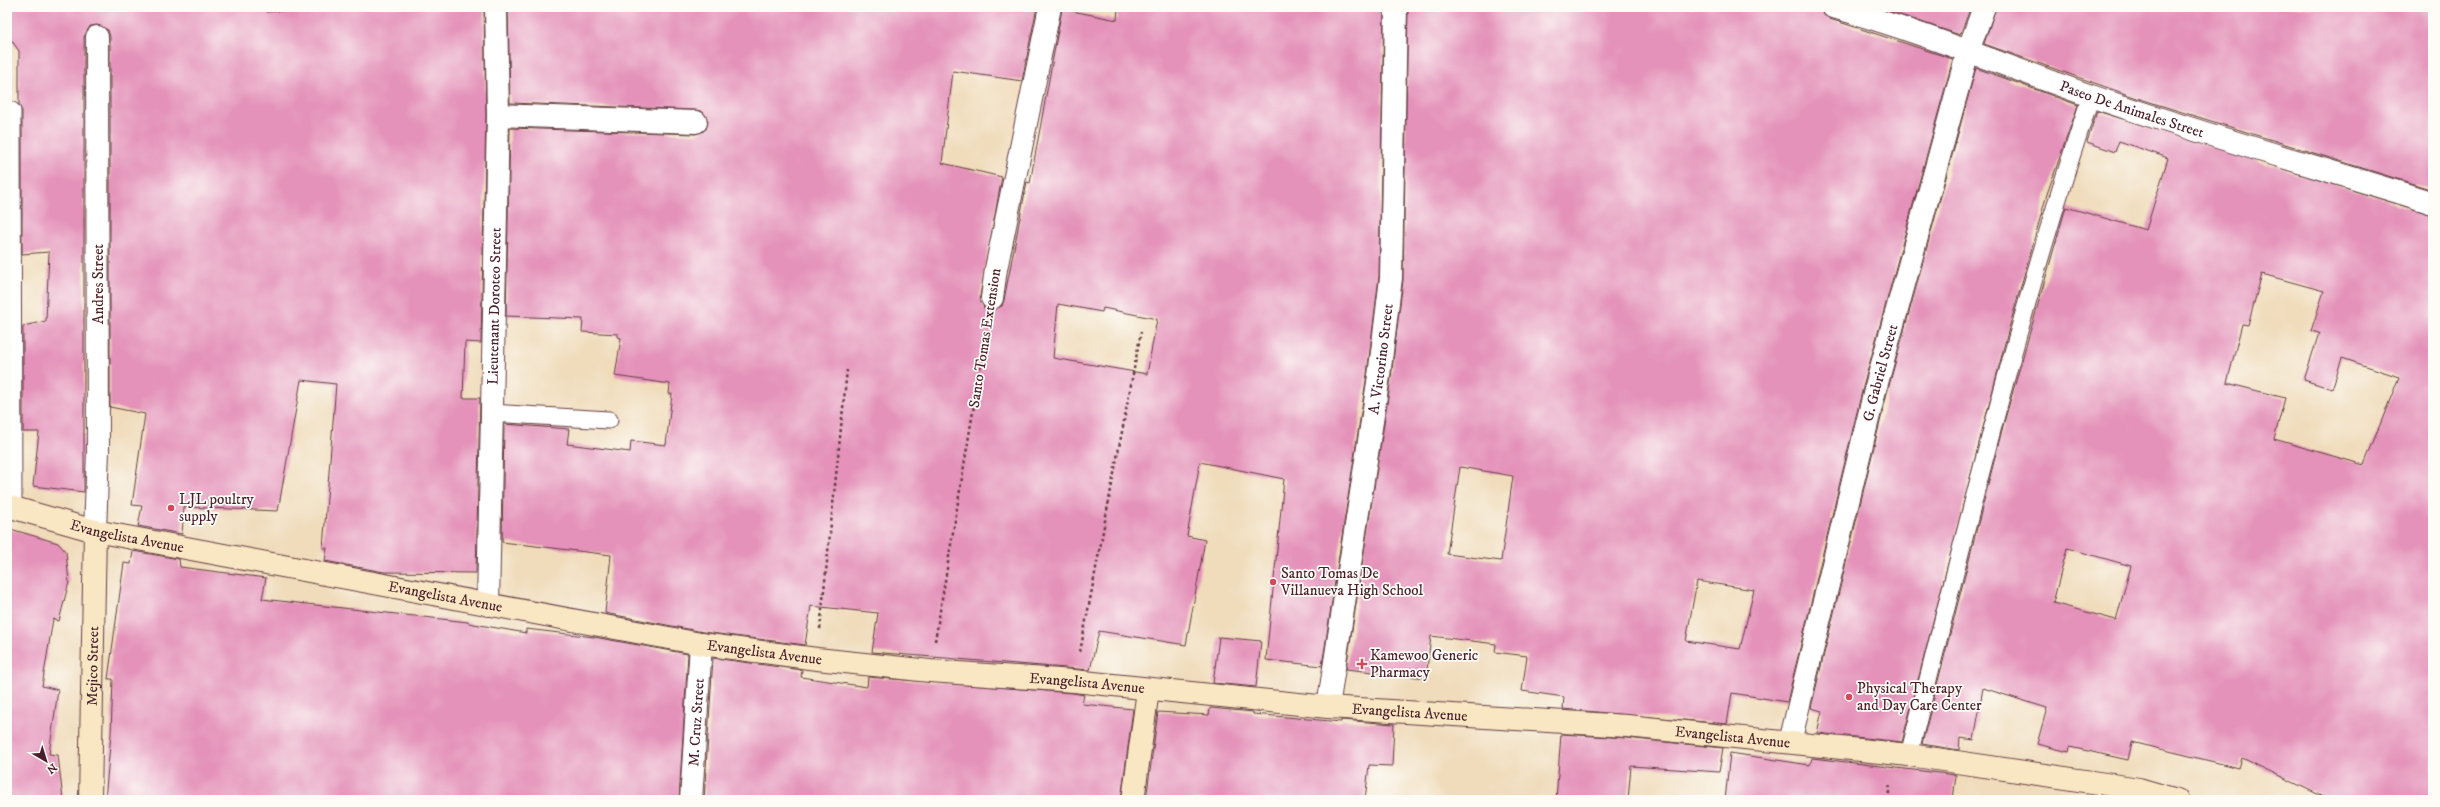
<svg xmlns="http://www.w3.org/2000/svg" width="2440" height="807" font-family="'IM FELL DW Pica',serif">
	<rect width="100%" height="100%" fill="#fdfcf7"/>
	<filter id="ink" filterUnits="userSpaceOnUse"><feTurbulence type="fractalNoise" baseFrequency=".025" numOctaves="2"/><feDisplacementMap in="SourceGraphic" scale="8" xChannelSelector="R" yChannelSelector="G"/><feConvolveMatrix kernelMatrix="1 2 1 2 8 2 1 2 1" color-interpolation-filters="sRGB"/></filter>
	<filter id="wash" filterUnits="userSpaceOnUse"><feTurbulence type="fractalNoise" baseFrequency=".012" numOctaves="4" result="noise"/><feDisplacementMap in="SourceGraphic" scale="16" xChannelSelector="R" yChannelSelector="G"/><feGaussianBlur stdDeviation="0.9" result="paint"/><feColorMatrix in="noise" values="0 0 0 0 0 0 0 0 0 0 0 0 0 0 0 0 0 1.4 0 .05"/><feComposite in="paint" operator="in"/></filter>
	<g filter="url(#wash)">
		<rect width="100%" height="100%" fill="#f0dcbb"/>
		<g id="blocks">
			<g fill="#e492b9" fill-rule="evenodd">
				<path d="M7,7H266V12L334,7H484L486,115L481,343L465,342L463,398H480L476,573L384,572L325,561L327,548H323L336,384L301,380L278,511L184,507L182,534L138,526L142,506L132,505L145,414L110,407V37L108,30L97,25L90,26L84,37V492L33,486L39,432H23V326L46,321L49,252L22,254V111L19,105V51L7,34Z"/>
				<path d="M508,7H1037L1022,81L953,71L942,163L1002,177L980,296L984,308L991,310L1002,306L1004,300L1027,182L1030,183L1062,9L1117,20L1118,7H1384L1379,277L1367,374L1322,666L1266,660L1284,479L1200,462L1187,536L1205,540L1186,645L1099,631L1090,670L872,652L878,613L811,606L805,645L703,632L605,613L611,555L502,542L504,424L569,429L567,444L630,452L631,441L666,445L672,394H669L670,384L615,376L621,338L618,337V334L582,332L583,319L506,316L510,128L696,134L706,129L708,122L703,112L696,110L510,103ZM1058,304L1102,312L1103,308L1157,319L1147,374L1053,358Z"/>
				<path d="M1408,7H1821L1824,15L1830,19L1953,59L1863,387L1787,702L1732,693L1727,724L1563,709L1564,697L1522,691L1527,656L1495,652L1496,644L1431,636L1426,678L1346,669L1391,378L1403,280ZM1460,467L1513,476L1501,561L1447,554ZM1697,581L1754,590L1740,649L1686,641Z"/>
				<path d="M1877,7H1971L1960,35Z"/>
				<path d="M1996,7H2433V190L2137,98L1984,44Z"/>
				<path d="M1976,68L2078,105L2047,194L2006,339L1902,742L1817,733L1822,711L1811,708L1887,393Z"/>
				<path d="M2097,111L2433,215V800H2330L2242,758L2239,768L2132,742L2128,760L2070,747L2069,752L2037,744L2047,708L1983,688L1974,740L1960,738L1959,750L1922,744L2003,426L2066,207L2146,230L2168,158L2119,141L2115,152L2087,142ZM2262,274L2324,291L2311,331L2319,333L2304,380L2332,389L2342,358L2399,377L2364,465L2274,439L2285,398L2227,383L2242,324L2248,325ZM2067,548L2131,566L2116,620L2053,603Z"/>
				<path d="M7,528L58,543L66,552L69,582L59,621L53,619L42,686L58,690L49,754L58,755L63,800H7Z"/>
				<path d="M133,551L179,559L180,567L266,578L262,599L468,622V623L526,633V629L594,637L688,654L679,800H105L111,734L113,679H108L124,563L131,564Z"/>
				<path d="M1219,637L1261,641L1256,687L1213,683Z"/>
				<path d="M713,658L802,670L801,677L867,687L868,677L1073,693L1084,695L1082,704L1133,709L1121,800H704Z"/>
				<path d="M1210,708L1253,712V714L1341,722V720L1394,724L1392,766L1369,765L1365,800H1146L1158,712L1209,715Z"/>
				<path d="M1561,734L1626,738L1723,748L1719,772L1631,766L1628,800H1556Z"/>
				<path d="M1730,753L1810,765L1812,758L1956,775L1953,800H1725Z"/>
			</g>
		</g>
	</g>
	<g filter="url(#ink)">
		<use href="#blocks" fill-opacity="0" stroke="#633b41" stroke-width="1"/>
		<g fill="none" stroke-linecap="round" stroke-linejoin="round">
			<defs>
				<g id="lane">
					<path d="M12,111L13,507"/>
					<path d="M491,413L609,420"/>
					<path d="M1909,755C1965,534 2018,312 2091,96"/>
				</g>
				<g id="street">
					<path id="s1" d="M1833,7C1920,31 2005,66 2091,96C2204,135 2319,167 2433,203"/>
					<path d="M498,115L696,122"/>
					<path d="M992,298L996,269L1050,7"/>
					<path d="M95,531L98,451L97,37"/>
					<path id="s2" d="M488,605L498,115L496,7"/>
					<path id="s3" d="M1328,707L1379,376L1391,278L1396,7"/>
					<path id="s4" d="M1790,742L1875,390L1968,51L1984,7"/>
					<path id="s5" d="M691,800L701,644"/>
				</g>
				<g id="secondary">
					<path id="s6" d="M7,506L95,531L701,644L817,659L930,671L1074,681L1328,707L1627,726L1909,755L2139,789L2177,800"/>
					<path id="s7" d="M90,800L95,531"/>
					<path d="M1133,800L1148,690"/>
				</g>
			</defs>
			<use href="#lane" stroke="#633b41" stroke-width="19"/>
			<use href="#street" stroke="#633b41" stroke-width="24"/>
			<use href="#secondary" stroke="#633b41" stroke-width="24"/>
			<g stroke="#633b41" stroke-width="2.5" stroke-dasharray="3 3" stroke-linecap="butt">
				<path d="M820,629L847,370"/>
				<path d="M935,641L987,327"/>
				<path d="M1080,652L1141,332"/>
				<path d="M1888,800L1890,783"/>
			</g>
			<use href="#lane" stroke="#fff" stroke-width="17"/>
			<use href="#street" stroke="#fff" stroke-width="22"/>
			<use href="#secondary" stroke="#f9e7c3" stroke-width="22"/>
		</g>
	</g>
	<g fill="#d1495b" stroke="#fdfcf7" stroke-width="1.5">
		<circle cx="171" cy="508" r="4"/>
		<circle cx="1273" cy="582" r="4"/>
		<path d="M1360 658h4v4h4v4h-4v4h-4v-4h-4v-4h4z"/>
		<circle cx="1849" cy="697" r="4"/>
	</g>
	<g text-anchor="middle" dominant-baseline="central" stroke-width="3.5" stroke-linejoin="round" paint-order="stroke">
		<g font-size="15" fill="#4a1f2b" stroke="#fdfcf7">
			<text stroke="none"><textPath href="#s1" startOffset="316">Paseo De Animales Street</textPath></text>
			<text transform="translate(98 284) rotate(-90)">Andres Street</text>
			<text stroke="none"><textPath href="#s2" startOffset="299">Lieutenant Doroteo Street</textPath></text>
			<text transform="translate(985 338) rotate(-81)">Santo Tomas Extension</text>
			<text stroke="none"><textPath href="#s3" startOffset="352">A. Victorino Street</textPath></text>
			<text stroke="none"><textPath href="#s4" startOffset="380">G. Gabriel Street</textPath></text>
			<text stroke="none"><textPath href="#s6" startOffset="124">Evangelista Avenue</textPath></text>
			<text stroke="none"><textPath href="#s6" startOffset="448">Evangelista Avenue</textPath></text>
			<text stroke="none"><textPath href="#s6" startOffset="772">Evangelista Avenue</textPath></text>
			<text stroke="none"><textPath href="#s7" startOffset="134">Mejico Street</textPath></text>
			<text stroke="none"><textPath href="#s6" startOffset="1096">Evangelista Avenue</textPath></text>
			<text stroke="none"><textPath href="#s6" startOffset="1420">Evangelista Avenue</textPath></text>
			<text stroke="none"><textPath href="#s5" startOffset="78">M. Cruz Street</textPath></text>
			<text stroke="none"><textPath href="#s6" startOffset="1744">Evangelista Avenue</textPath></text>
		</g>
		<g font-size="15" fill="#4a1f2b" stroke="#fdfcf7" text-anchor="start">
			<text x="179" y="499">LJL poultry<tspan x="179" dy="17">supply</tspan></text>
			<text x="1281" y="573">Santo Tomas De<tspan x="1281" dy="17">Villanueva High School</tspan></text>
			<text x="1370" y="655">Kamewoo Generic<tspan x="1370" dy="17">Pharmacy</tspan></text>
			<text x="1857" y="688">Physical Therapy<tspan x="1857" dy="17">and Day Care Center</tspan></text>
		</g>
	</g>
	<rect width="2440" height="807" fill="none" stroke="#fdfcf7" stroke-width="24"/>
	<g transform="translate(46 761) rotate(142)" stroke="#fdfcf7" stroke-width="3" paint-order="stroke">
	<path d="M0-3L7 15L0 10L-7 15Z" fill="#4a1f2b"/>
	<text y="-6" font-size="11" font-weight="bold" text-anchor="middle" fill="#4a1f2b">N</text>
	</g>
</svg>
